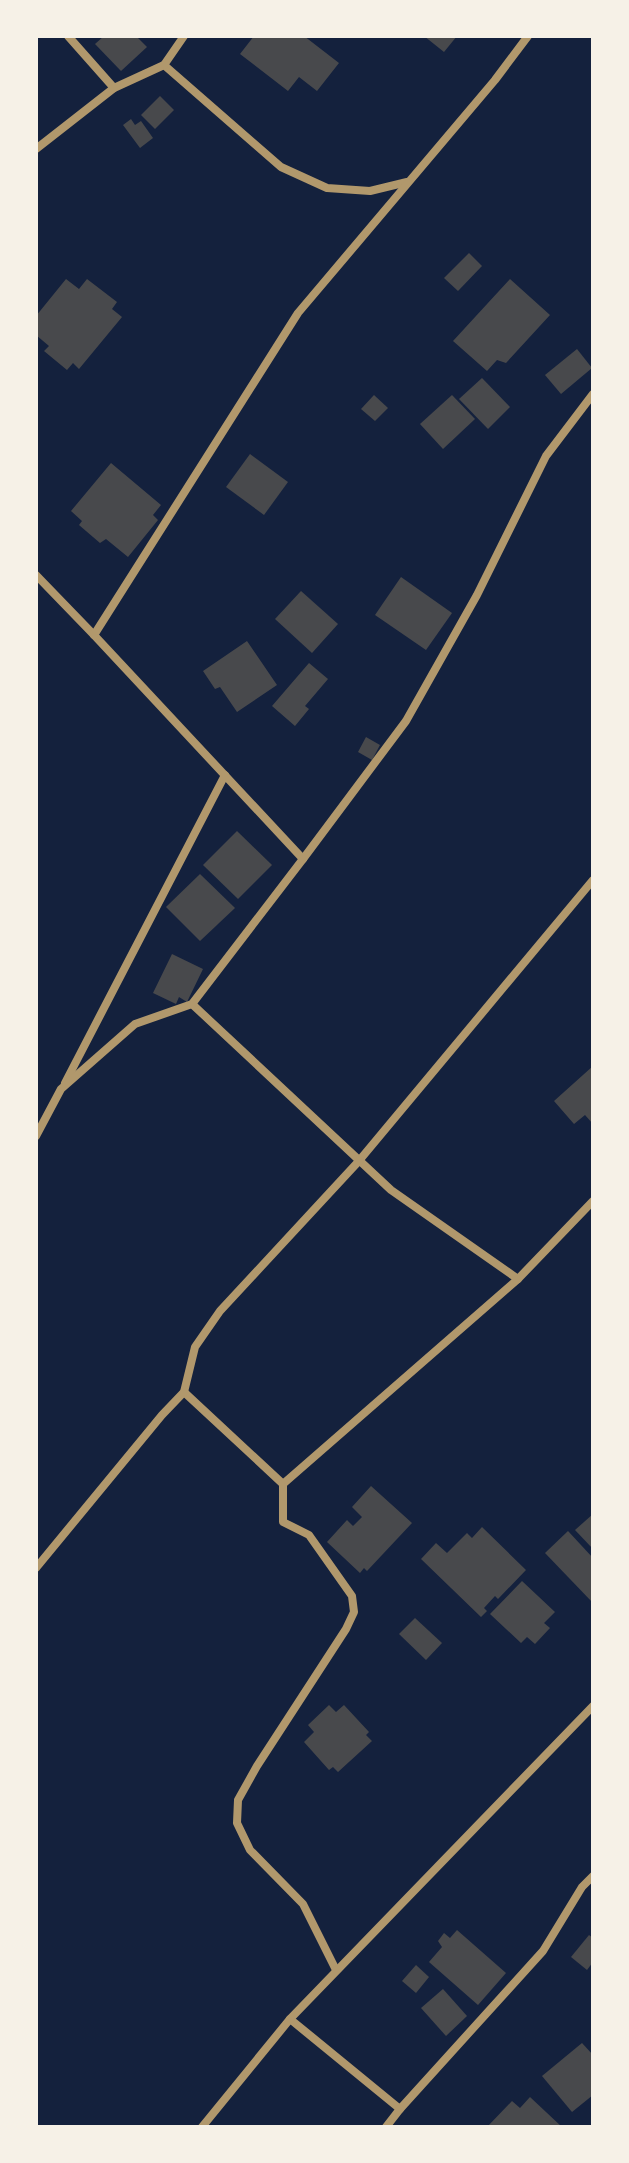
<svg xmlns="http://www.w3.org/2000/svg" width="629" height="2163" font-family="Overpass,sans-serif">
	<rect width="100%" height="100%" fill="#14213d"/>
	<g fill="#48494c">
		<path d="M104,36H136L147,47L121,71L95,44Z"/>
		<path d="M254,36H304L339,63L317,91L299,77L288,91L240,54Z"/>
		<path d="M424,36H457L444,52Z"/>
		<path d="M160,96L174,110L155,129L141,115Z"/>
		<path d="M131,119L135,125L141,121L153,138L140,148L123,125Z"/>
		<path d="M469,253L482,266L458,291L444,278Z"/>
		<path d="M66,279L79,289L87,279L117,302L112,309L122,317L79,369L73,363L67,370L44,351L49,346L36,335V316Z"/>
		<path d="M510,279L550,315L506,363L497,360L487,371L453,341Z"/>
		<path d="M577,349L592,368L561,394L545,375Z"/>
		<path d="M482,378L510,407L488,429L459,399Z"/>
		<path d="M374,395L388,408L375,421L361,409Z"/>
		<path d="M452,395L475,419L443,449L420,424Z"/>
		<path d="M250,454L288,482L264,515L226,487Z"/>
		<path d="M111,463L161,505L153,515L158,520L128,557L106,539L100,543L79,525L82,521L71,511Z"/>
		<path d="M401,577L452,613L426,650L375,615Z"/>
		<path d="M301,591L338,624L312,653L275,619Z"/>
		<path d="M247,641L277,685L237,712L220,687L215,689L203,671Z"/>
		<path d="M309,663L328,679L305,706L309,709L295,726L272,706Z"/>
		<path d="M366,737L380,745L372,760L358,752Z"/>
		<path d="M237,831L272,865L238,899L203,865Z"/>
		<path d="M200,874L235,908L200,941L166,907Z"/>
		<path d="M172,954L203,969L187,1002L179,997L176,1004L153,993Z"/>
		<path d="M593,1066V1124L585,1115L574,1124L554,1101Z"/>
		<path d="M371,1486L412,1523L367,1571L364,1568L360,1573L327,1542L347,1520L353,1526L362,1517L352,1507Z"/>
		<path d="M593,1514V1549L575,1530Z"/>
		<path d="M482,1527L526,1570L498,1599L495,1596L484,1608L487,1611L481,1617L421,1559L436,1543L447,1553L467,1533L472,1538Z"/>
		<path d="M568,1531L593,1558V1603L545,1553Z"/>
		<path d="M522,1581L555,1612L544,1623L550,1628L535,1644L527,1637L521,1643L490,1614Z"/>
		<path d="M415,1618L442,1643L426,1660L399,1634Z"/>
		<path d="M329,1705L336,1712L344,1705L369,1732L366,1735L372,1741L338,1772L333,1767L329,1770L304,1742L314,1732L308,1725Z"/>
		<path d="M457,1930L506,1973L478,2005L429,1962L442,1947L438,1941L444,1933L450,1938Z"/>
		<path d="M589,1935L593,1938V1962L587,1970L571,1957Z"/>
		<path d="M416,1965L429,1977L416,1993L402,1981Z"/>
		<path d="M443,1989L467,2016L446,2036L421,2008Z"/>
		<path d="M582,2043L593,2055V2095L572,2112L542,2076Z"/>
		<path d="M530,2097L562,2127H487L512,2101L520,2108Z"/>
	</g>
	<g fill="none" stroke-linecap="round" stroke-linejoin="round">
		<g stroke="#b1986c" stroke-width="8">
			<path d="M68,36L114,88"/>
			<path d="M164,65L281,167L327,188L370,191L407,182"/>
			<path d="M36,149L114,88L164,65L184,36"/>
			<path d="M36,575L94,635L303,859"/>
			<path d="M94,635L298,313L495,80L528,36"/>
			<path d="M192,1004L391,1190L518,1279"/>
			<path d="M65,1083L225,775"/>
			<path d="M36,1136L61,1089L135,1024L192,1004L303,859L406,721L477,595L546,456L593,394"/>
			<path d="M184,1392L283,1484V1522L309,1535L352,1596L354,1612L346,1629L257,1766L238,1800L237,1823L250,1850L303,1904L336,1970"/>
			<path d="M283,1484L518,1279L593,1201"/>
			<path d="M36,1568L162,1415L184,1392L195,1347L220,1311L358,1162L593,880"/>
			<path d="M290,2019L400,2109L543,1951L582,1887L593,1876"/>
			<path d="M202,2127L290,2019L593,1706"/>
			<path d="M386,2127L400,2109"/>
		</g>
	</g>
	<rect width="629" height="2163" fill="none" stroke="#f6f1e7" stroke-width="76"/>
</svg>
